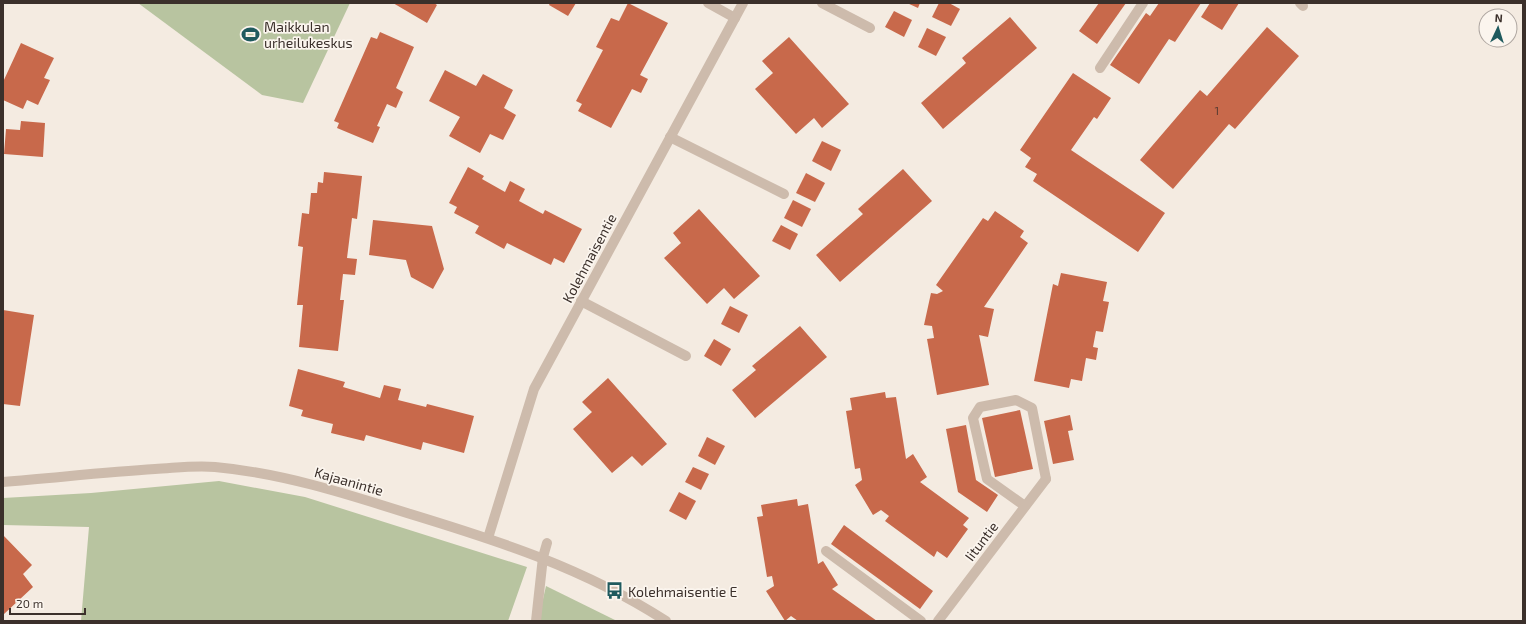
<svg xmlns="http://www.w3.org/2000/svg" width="1526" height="624" font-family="'Exo 2',sans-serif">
	<rect width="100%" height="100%" fill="#f4ebe1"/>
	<g fill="#b8c4a0">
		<path d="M138,3H350L303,103L262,95Z"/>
		<path d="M219,481L305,497L527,567L508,621H81L89,527L3,525V498L91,493Z"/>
		<path d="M546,586L617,621H538Z"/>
	</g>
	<g fill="#c8694b">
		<path d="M393,3H434L437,5L427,23Z"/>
		<path d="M550,3H576L568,16L549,5Z"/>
		<path d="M628,3L668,23L640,75L648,79L641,93L632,89L611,128L578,111L582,104L576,101L603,50L596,47L611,18L619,21Z"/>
		<path d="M907,3H920L918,8Z"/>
		<path d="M939,3H949L960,9L951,26L932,17Z"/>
		<path d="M1099,3H1126L1097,44L1079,31Z"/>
		<path d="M1159,3H1201L1175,42L1169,39L1139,84L1110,65L1146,13L1150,16Z"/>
		<path d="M1210,3H1239L1222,30L1201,17Z"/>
		<path d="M894,11L912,20L904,37L885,27Z"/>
		<path d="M1010,17L1037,48L943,129L921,103L966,63L962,58Z"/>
		<path d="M1267,27L1299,56L1235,129L1229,124L1173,189L1140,160L1200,90L1207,96Z"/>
		<path d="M927,28L946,37L936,56L918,47Z"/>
		<path d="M380,32L414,47L396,88L403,92L396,108L387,104L377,126L380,127L373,143L337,128L339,123L334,121L371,37L377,39Z"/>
		<path d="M789,37L849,104L822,128L814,118L796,134L755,89L773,73L762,61Z"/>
		<path d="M21,43L54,58L44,78L50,80L38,105L27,100L23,109L3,100V82Z"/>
		<path d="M445,70L476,86L483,74L513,90L504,108L516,115L503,140L490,134L480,153L449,136L460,117L429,101Z"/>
		<path d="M1073,73L1111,98L1097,119L1094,117L1071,150L1165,213L1138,252L1033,181L1037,174L1025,167L1031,158L1020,150Z"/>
		<path d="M21,121L45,123L43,157L4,154L6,129L20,130Z"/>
		<path d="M822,141L841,150L831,171L812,161Z"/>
		<path d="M468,167L484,176L482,179L505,192L510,181L525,189L519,201L543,214L545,210L582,229L564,263L554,258L551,265L507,243L504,249L475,233L479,226L454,213L457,207L449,203Z"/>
		<path d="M903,169L932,201L840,282L816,255L863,214L858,209Z"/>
		<path d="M324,172L362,176L357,219L352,218L347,258L357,259L355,275L343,274L340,300H344L338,351L299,347L303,305H297L303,247L298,246L302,213L309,214L311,193H317L318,182L323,183Z"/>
		<path d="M806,173L825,183L815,202L796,193Z"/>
		<path d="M793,200L811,209L802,227L784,218Z"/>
		<path d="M699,209L760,276L734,299L724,288L707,304L664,258L681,243L673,233Z"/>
		<path d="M995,211L1024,231L1020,237L1028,243L984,307L994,309L988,337L979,335L989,385L937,395L927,339L934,338L932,326L924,325L931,293L937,294L943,291L936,285L983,218L988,221Z"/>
		<path d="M373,220L432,226L444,269L433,289L411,277L406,260L369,255Z"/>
		<path d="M781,225L798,234L790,250L772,241Z"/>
		<path d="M1061,273L1107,282L1103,301L1109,302L1103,332L1096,331L1093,347L1098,348L1096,360L1086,358L1082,381L1071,379L1069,388L1034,381L1053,284L1058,286Z"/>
		<path d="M730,306L748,315L739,333L721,324Z"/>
		<path d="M3,310L34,315L20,406L3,404Z"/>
		<path d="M800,326L827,357L755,418L732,390L756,370L752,366Z"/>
		<path d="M714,339L731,349L721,366L704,356Z"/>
		<path d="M298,369L345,382L343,387L380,398L384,385L401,389L398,400L426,407L427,404L474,416L464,453L423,442L421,450L366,435L364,441L331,433L333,424L301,416L303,410L289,406Z"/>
		<path d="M608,378L667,444L642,466L632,456L612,473L573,429L592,412L582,402Z"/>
		<path d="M885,392L886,398L896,397L906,459L913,454L927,477L920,482L969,518L963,525L968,529L947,558L937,551L934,557L885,521L889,516L881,510L873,515L855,485L862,480L860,468L855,469L846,411L852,410L850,398Z"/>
		<path d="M1020,410L1033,469L995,477L982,418Z"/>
		<path d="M1070,415L1073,430L1068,431L1074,460L1053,464L1044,421Z"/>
		<path d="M966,425L976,480L998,495L987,512L958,492L946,429Z"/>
		<path d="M707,437L725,446L715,465L698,456Z"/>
		<path d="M693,467L709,474L701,490L685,482Z"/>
		<path d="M679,492L696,501L686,520L669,511Z"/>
		<path d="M797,499L798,506L808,504L818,564L823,561L838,585L832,589L877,621H798L791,616L785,621L766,591L774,586L772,576L767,577L757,517L763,516L761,505Z"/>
		<path d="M844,525L933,591L920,609L831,544Z"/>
		<path d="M3,535L32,565L23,574L33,587L4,614Z"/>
	</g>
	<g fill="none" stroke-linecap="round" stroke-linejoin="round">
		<g stroke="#cdbbac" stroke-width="10">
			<path d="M822,3L870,28"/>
			<path d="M1100,68L1143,3"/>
			<path d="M670,137L784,194"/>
			<path d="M581,301L686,356"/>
			<path d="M1025,506L987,479L973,418L980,407L1016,400L1032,408L1046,479"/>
			<path d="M826,551L921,621"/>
			<path d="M536,621L543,557L547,543"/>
		</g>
		<g stroke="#cdbbac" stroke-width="10">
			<path d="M708,3L735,18"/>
			<path d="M1300,3L1303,6"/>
			<path d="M488,538L534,389L743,3"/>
			<path d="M938,621L1046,479"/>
		</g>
		<path stroke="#cdbbac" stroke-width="10" d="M3,482C54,478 105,472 155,469C175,468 195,465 215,467C281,473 344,493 407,513C499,541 584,568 666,621"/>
	</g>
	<defs>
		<symbol id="stadium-bare" viewBox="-9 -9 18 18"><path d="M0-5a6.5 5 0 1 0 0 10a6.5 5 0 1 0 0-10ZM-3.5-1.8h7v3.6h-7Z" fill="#1f5a5e" stroke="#fbf5ee" stroke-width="2.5" paint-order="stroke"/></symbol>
		<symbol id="bus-bare" viewBox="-9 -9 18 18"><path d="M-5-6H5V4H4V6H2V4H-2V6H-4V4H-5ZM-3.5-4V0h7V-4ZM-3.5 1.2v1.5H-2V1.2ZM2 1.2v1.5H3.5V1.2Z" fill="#1f5a5e" stroke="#fbf5ee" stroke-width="2.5" paint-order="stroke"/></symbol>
	</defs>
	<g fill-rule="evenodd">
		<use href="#stadium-bare" x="238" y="22" width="25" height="25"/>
		<use href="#bus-bare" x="602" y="578" width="25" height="25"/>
	</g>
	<g text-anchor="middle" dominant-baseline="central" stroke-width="3.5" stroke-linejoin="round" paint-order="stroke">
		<g font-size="12" fill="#5e3e33">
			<text x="1217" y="110">1</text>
		</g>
		<g font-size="14" fill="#3b302b" stroke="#fbf5ee" text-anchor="start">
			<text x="264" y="26">Maikkulan<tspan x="264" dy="16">urheilukeskus</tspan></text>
			<text x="628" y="591">Kolehmaisentie E</text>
		</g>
		<g font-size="14" fill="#3b302b" stroke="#fbf5ee">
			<text transform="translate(589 258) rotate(-62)">Kolehmaisentie</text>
			<text transform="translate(349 481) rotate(16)">Kajaanintie</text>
			<text transform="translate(981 541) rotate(-53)">Iituntie</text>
		</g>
	</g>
	<rect width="1526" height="624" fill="none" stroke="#3b302b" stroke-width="8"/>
	<g transform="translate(1498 28) rotate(4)"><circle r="19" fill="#fbf5ee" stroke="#aea6a0"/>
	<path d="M0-3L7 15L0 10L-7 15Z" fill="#1f5a5e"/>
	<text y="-6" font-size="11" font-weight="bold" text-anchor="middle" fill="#3b302b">N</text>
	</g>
	<path d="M10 608v6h75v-6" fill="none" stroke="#3b302b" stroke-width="2"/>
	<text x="16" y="608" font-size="12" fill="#3b302b" stroke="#fbf5ee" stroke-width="3" paint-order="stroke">20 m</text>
</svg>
